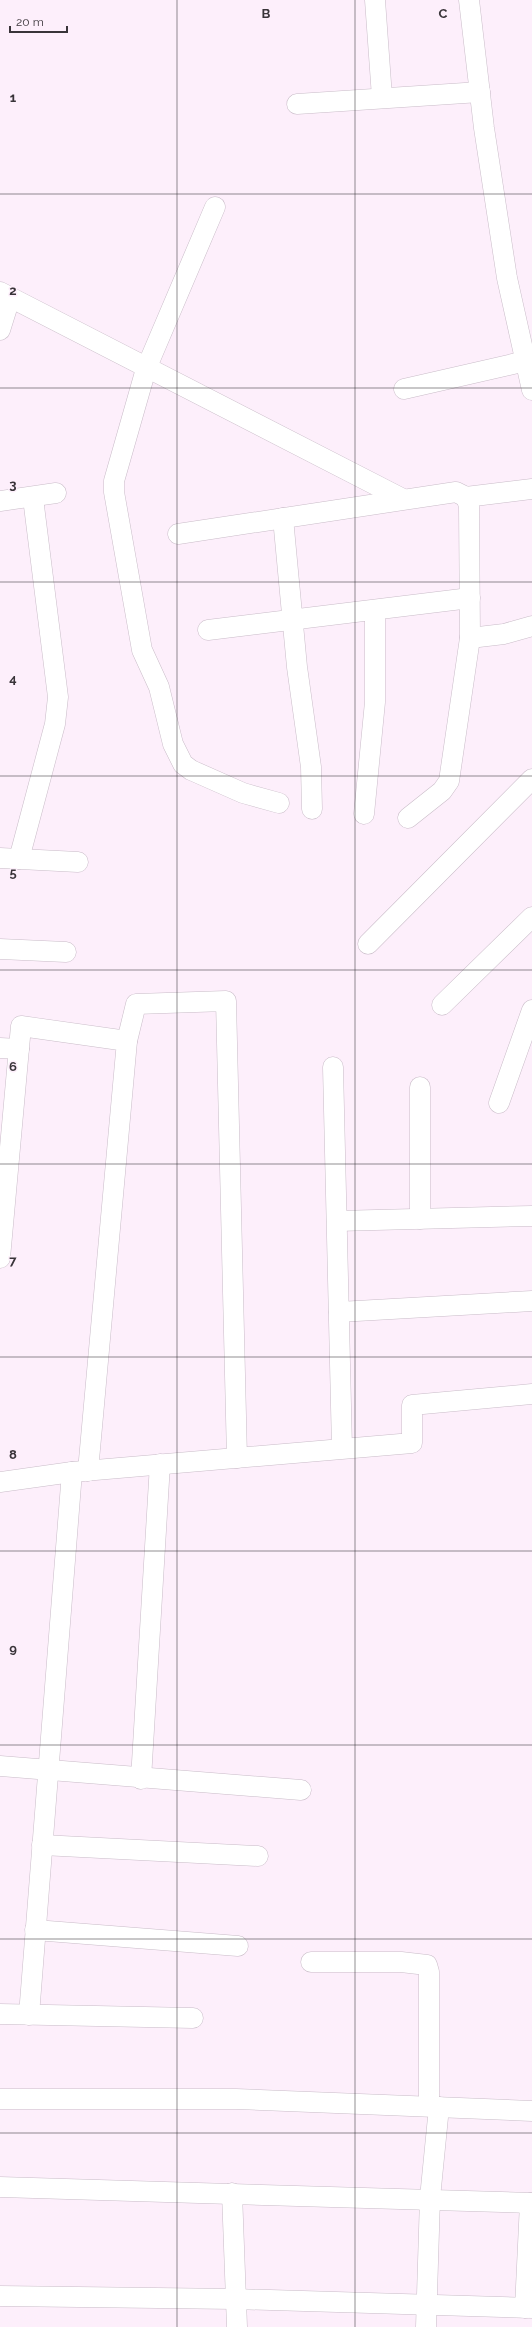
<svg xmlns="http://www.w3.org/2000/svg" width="532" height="2327" font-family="Raleway,sans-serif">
	<rect width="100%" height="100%" fill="#fdeffb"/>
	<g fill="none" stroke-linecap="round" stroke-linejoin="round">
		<defs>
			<g id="minor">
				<path d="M375,0L382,97"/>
				<path d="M469,0L484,128L507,278L532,390"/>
				<path d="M297,104L480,92"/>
				<path d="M215,207L146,369L114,481V492L142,650L159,687L173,744L183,764L191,770L243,793L279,803"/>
				<path d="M0,292L403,499"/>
				<path d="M0,330L10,298"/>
				<path d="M404,389L526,361"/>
				<path d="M466,497L532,489"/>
				<path d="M0,501L56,493"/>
				<path d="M283,518L297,667L311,767L312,809"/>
				<path d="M178,534L456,492L466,497L469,506L470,638L449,781L442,791L408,818"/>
				<path d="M208,630L470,598"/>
				<path d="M470,638L504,634L532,626"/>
				<path d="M364,814L375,702V610"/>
				<path d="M0,858L78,862"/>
				<path d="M19,859L55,724L58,697L33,498"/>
				<path d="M368,944L532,779"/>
				<path d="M0,949L66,952"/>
				<path d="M442,1005L532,917"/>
				<path d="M127,1041L136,1004L226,1001L237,1458"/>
				<path d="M0,1048L19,1049"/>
				<path d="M333,1067L342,1448"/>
				<path d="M499,1103L532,1010"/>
				<path d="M420,1219V1087"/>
				<path d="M337,1221L532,1216"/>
				<path d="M0,1258L21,1026L127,1041L88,1471"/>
				<path d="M339,1312L532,1301"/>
				<path d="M0,1482L72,1472L412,1443V1405L532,1394"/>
				<path d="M0,1766L301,1790"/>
				<path d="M141,1779L160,1464"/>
				<path d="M42,1845L258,1856"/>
				<path d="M35,1930L238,1946"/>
				<path d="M311,1962H401L427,1965L429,1972V2106"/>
				<path d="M0,2014L193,2018"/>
				<path d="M29,2015L72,1472"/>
				<path d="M0,2099H236L532,2111"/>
				<path d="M0,2187L532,2203"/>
				<path d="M232,2193L237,2327"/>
				<path d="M0,2296L235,2299L532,2308"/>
				<path d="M525,2308L530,2203"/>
				<path d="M426,2327L430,2198L439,2107"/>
			</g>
		</defs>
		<use href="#minor" stroke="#c9bcc8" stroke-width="21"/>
		<use href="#minor" stroke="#fff" stroke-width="20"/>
	</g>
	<path fill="none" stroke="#393439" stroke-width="1" stroke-opacity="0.55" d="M177,0V2327M355,0V2327M0,194H532M0,388H532M0,582H532M0,776H532M0,970H532M0,1164H532M0,1357H532M0,1551H532M0,1745H532M0,1939H532M0,2133H532"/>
	<g font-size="13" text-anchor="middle" font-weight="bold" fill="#393439" stroke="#fdeffb" stroke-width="3" stroke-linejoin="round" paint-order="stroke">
		<text x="266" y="18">B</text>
		<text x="443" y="18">C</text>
		<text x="13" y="102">1</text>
		<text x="13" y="295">2</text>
		<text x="13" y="489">3</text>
		<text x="13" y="683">4</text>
		<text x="13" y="877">5</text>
		<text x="13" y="1071">6</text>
		<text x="13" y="1265">7</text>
		<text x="13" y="1459">8</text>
		<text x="13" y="1653">9</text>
	</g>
	<path d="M10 26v6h57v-6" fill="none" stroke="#393439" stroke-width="2"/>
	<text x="16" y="26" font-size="12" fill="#393439" stroke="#fdeffb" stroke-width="3" paint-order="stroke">20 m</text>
</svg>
